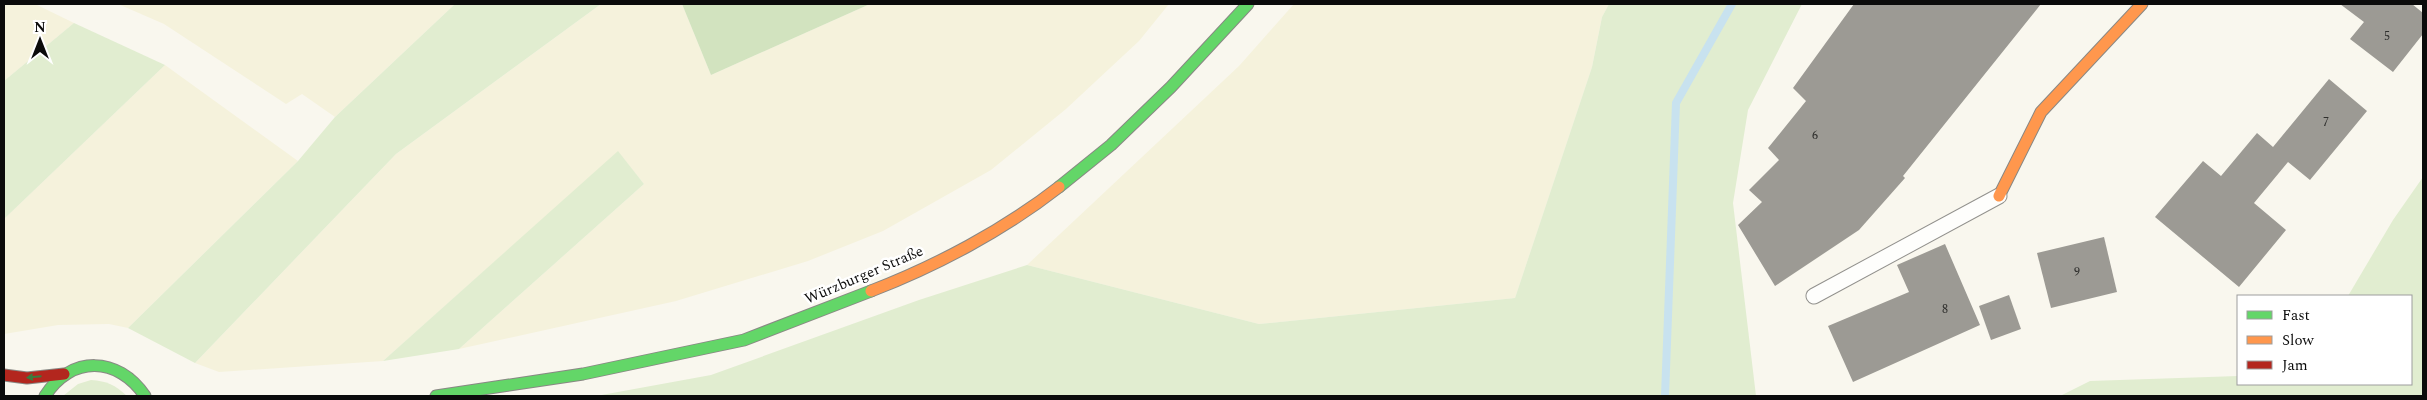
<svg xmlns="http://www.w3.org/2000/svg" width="2427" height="400" font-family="Spectral,serif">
	<rect width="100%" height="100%" fill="#f9f7ee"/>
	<g fill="#f5f2dc">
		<path d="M4,4H35L74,23L4,81Z"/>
		<path d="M118,4H455L335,117L302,94L286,104L164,24Z"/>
		<path d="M601,4H682L711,75L870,4H1169L1139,41L1066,109L991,170L883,231L808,261L676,301L459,349L644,184L618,152L383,361L219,372L195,363L396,154Z"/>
		<path d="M1294,4H1609L1602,17L1592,67L1515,298L1259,324L1027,265L1239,66Z"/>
		<path d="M165,65L298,161L128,328L109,324L58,325L4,334V219Z"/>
	</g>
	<g fill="#e1edd0">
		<path d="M455,4H601L396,154L195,363L128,328L298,161L335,117Z"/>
		<path d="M1609,4H1802L1748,110L1733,203L1756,396H596L711,375L919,300L1027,265L1259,324L1515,298L1592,67L1602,17Z"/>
		<path d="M74,23L165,65L4,219V81Z"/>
		<path d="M618,151L644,184L459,349L383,361Z"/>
		<path d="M2423,177V396H2060L2090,381L2238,376V384H2411V296H2348L2393,220Z"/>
		<path d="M91,380C107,381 115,385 127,396H63L78,384Z"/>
	</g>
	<path fill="#d2e3bf" d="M682,4H870L711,75Z"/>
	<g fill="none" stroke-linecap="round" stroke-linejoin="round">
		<path stroke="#c8e2ef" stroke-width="8" d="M1665,396L1676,103L1732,4"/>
	</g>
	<g fill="#9c9a94">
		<path d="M1854,4H2041L1903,176L1905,178L1859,230L1775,286L1738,225L1762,202L1749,190L1779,160L1768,148L1806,101L1793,88Z"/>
		<path d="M2340,4H2412L2423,13V34L2393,72L2350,39L2364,22Z"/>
		<path d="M2329,79L2367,111L2310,180L2288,162L2254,203L2286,230L2239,287L2155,217L2203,161L2221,176L2257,133L2273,147Z"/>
		<path d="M2104,237L2117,292L2051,308L2037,253Z"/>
		<path d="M1945,244L1980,325L1853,382L1828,326L1909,292L1897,265Z"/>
		<path d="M2009,295L2021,329L1991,340L1979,306Z"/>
	</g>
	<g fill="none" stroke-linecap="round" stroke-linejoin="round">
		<defs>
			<path id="lane" d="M1814,296L1999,196"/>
			<g id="fast">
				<path d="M1059,187L1111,145L1171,87L1248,4"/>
				<path d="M45,396C71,355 118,356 145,396"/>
				<path d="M436,396L583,374L744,340L871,291"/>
			</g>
			<g id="slow">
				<path d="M1999,196L2041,112L2142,4"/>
				<path d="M871,291C936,266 1004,230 1059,187"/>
			</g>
			<path id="jam" d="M4,375L27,378L64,374"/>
		</defs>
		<use href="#lane" stroke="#92918d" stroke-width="17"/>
		<use href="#fast" stroke="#898884" stroke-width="13"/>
		<use href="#slow" stroke="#898884" stroke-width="13"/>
		<use href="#jam" stroke="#898884" stroke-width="13"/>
		<use href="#lane" stroke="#fefefc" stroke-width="15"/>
		<use href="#fast" stroke="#63d668" stroke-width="11"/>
		<use href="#slow" stroke="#ff974d" stroke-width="11"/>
		<use href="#jam" stroke="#b3261e" stroke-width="11"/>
	</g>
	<defs><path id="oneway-solid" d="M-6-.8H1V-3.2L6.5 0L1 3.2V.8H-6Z" transform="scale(1.25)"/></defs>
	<use fill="#3b7b3e" href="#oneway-solid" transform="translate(34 377) rotate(175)"/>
	<g text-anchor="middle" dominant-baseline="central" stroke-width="5" stroke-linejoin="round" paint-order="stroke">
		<g font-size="12" fill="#2f2f2d">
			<text x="2387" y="36">5</text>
			<text x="2326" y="122">7</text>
			<text x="1815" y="135">6</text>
			<text x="2077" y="272">9</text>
			<text x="1945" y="309">8</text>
		</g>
		<g font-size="15" fill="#0b0b0b" stroke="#fff">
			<text transform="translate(864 275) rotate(-23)">Würzburger Straße</text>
		</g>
	</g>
	<rect width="2427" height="400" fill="none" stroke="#0b0b0b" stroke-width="10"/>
	<rect x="2237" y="295" width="175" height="90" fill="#ffffff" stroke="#9d9d9d"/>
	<rect x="2247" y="311" width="25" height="8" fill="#63d668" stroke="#9d9d9d"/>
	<text x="2282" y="320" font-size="15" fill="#0b0b0b">Fast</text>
	<rect x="2247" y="336" width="25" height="8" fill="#ff974d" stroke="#9d9d9d"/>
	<text x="2282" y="345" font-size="15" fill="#0b0b0b">Slow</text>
	<rect x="2247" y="361" width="25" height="8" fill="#b3261e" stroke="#9d9d9d"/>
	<text x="2282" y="370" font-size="15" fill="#0b0b0b">Jam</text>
	<g transform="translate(40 40)" stroke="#ffffff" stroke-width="4" paint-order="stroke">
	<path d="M0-4L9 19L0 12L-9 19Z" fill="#0b0b0b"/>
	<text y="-8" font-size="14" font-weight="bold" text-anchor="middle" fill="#0b0b0b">N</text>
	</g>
</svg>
